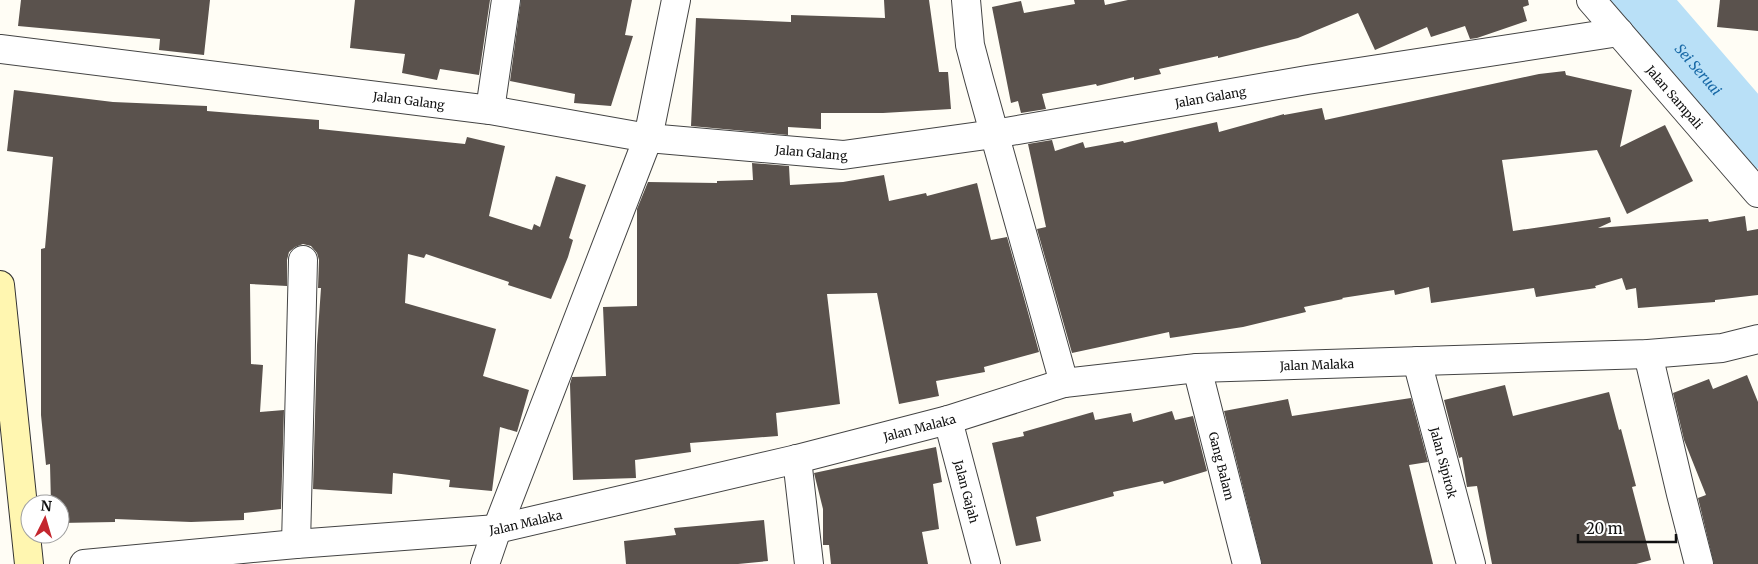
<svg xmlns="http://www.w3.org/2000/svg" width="1758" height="564" font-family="Merriweather,serif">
	<rect width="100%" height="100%" fill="#fffdf5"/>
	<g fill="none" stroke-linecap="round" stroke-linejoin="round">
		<path stroke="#b9e0f7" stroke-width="59" id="s1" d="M1638,0L1758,139"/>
	</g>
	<g fill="#5a524d">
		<path d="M21,0H210L204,55L159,50L160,39L18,26Z"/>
		<path d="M355,0H490L479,75L440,69L437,80L402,73L405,54L350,48Z"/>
		<path d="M521,0H632L625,35L633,36L611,106L574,103L575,94L510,81Z"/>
		<path d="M884,0H929L939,72H948L951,109L883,113H821V129L788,127V135L691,126L696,18L791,22V15L885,18Z"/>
		<path d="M1074,0H1104L1105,5L1128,0H1528L1529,5L1523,7L1527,21L1477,38L1470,39L1465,26L1431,37L1427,27L1375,50L1358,13L1298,38L1218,58V56L1159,69L1161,74L1134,80V77L1097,86L1096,84L1042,94L1046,109L1021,113L1018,101L1011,103L992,7L1021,1L1024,13L1075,4Z"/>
		<path d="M1720,0H1758V31L1717,27Z"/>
		<path d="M1565,71L1566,75L1632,90L1620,147L1665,125L1693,181L1627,214L1597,150L1502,160L1513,231L1610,217L1611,222L1598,228L1708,219L1709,222L1745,216L1747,231L1758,229V295L1715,300V302L1638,308L1636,288L1626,290L1622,278L1595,286L1596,288L1536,297L1534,288L1431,303L1429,287L1395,295L1394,290L1342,298L1343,299L1304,307L1306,312L1243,327L1170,338L1169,332L1072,353L1037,229L1046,227L1028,144L1052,140L1055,151L1083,142L1085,148L1123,141L1124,143L1217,122L1219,132L1284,114V115L1322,108L1325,120L1539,74Z"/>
		<path d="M14,90L113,102L207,106V111L319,120V129L465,144L467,137L505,146L489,216L532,230L534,224L540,227L556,176L586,185L569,238L573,240L568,257L551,299L508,285L509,282L426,254L424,258L408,254L405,303L496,329L483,376L529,390L517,432L500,427L492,491L449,487L450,480L393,473L392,494L313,489L317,345L321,288H318L319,260L317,253L311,246L303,244L295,247L289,252L287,260V286L250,284L251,364L263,365L260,412L284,410L281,509L244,513V520L191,522L115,519V522L60,523V504H51L50,464L46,465L41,415V249L45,248L53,157L7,151Z"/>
		<path d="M752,163L789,166L790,185L843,182L884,175L889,201L926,193L927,196L977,183L991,240L1007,237L1039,352L984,367L985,372L936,381L939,396L899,404L877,293L827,294L840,404L776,413L778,436L690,443L691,452L635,460L636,478L573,480L570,384L572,377L606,376L603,307L637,306V209L648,182L717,183V181L753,180Z"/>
		<path d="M1747,375L1758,402V564H1714L1698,498L1706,495L1684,440L1673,393L1709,379L1713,389Z"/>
		<path d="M1505,385L1513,416L1609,392L1619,430L1621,429L1636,486L1632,487L1651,560L1636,564H1492L1477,486L1467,487L1462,457L1459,458L1444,400Z"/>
		<path d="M1411,398L1428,462L1409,465L1433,564H1262L1224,411L1288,399L1292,416Z"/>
		<path d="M1172,411L1175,420L1193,416L1207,471L1164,484L1163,481L1113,492L1114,496L1036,517L1041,541L1016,546L992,443L1024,436L1023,432L1093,412L1095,420L1131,413L1133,422Z"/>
		<path d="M936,447L942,482L933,484L939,529L922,532L928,564H831L829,545H823V509L814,473Z"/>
		<path d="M764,520L768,561L738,564H626L624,541L676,535L674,528Z"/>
	</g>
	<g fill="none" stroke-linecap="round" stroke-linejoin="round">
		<defs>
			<g id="street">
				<path d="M966,0L970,45L979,79L1064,383"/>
				<path id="s2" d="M1591,0L1758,193"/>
				<path id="s3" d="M0,49L490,110L648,138L843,155L994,134L1307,80L1619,32"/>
				<path d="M490,110L506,0"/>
				<path d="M1648,354L1681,494L1699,564"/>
				<path id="s4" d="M1417,361L1471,564"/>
				<path id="s5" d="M1197,368L1247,564"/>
				<path id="s6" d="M948,420L986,564"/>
				<path d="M797,459L809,564"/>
				<path d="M296,544L303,260"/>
				<path id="s7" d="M84,564L296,544L497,529L797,459L948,420L1064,383L1197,368L1648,354L1722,348L1758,339"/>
				<path d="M485,564L497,529L648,138L676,0"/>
			</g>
			<path id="secondary" d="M0,285L29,564"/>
		</defs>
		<use href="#street" stroke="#444" stroke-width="30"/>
		<use href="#secondary" stroke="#333" stroke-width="30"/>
		<use href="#street" stroke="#fff" stroke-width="28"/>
		<use href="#secondary" stroke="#fff6b0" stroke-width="28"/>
	</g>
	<g text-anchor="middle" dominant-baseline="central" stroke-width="5" stroke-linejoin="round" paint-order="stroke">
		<g font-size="12" fill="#111" stroke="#fff">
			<text stroke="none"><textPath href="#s3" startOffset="1222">Jalan Galang</textPath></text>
			<text stroke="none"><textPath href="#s2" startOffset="128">Jalan Sampali</textPath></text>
			<text stroke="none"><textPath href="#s3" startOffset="412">Jalan Galang</textPath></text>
			<text stroke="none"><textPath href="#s3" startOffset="818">Jalan Galang</textPath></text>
			<text stroke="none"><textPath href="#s7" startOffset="1254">Jalan Malaka</textPath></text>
			<text stroke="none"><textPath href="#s7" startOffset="849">Jalan Malaka</textPath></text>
			<text stroke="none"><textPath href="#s4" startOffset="105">Jalan Sipirok</textPath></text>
			<text stroke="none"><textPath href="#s5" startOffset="101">Gang Balam</textPath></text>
			<text stroke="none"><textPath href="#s6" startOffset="74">Jalan Gajah</textPath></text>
			<text stroke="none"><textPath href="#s7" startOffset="444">Jalan Malaka</textPath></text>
		</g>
		<g font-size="14" font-style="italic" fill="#1768a6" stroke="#fff">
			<text stroke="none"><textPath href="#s1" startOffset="92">Sei Seruai</textPath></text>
		</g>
	</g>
	<g transform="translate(45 519) rotate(5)"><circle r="24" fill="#ffffff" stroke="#a0a0a0"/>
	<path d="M0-4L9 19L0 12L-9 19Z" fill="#c4262e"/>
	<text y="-8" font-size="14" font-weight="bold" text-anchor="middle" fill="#111111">N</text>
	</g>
	<path d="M1578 534v8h98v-8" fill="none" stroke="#111111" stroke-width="2.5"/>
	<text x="1586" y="534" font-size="15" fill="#111111" stroke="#ffffff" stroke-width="4" paint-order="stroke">20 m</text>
</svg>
